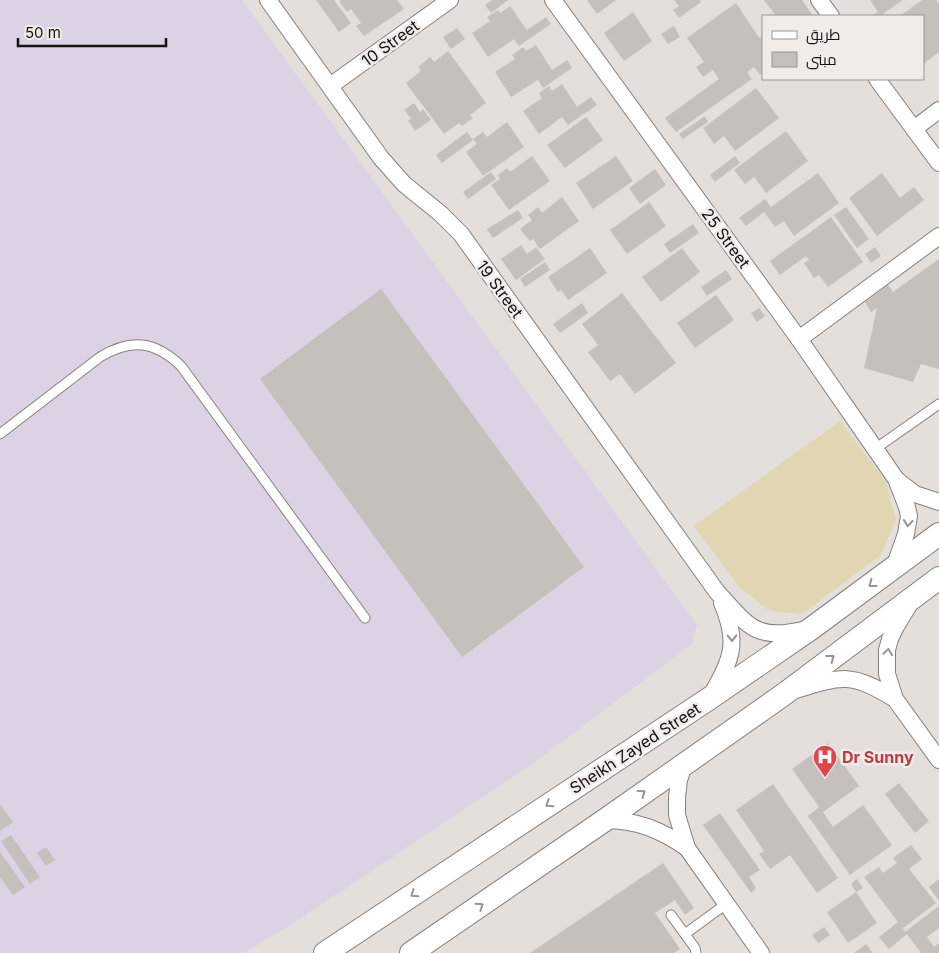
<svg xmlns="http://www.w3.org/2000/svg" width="939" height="953" font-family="Inter,Cairo,sans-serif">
	<rect width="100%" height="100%" fill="#e4dfdb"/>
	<path fill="#ddd1e4" d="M0,0H242L697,625L692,644L531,765L295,922L243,953H0Z"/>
	<path fill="#e0d6b2" d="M840,421L886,482L896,520L881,555L802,614L770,611L740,588L694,526Z"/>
	<g fill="#c6c0bd">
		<path d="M316,0H334L351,23L339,32Z"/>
		<path d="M341,0H397L404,9L364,36L356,26L361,23L351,9L347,12L339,1Z"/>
		<path d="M492,0H508L491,13L485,5Z"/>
		<path d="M587,0H616L597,14Z"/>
		<path d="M674,0H700L701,2L679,18L673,10L679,6Z"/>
		<path d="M764,0H802L813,16H776Z"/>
		<path d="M870,0H903L880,16H872L878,12Z"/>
		<path d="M922,0H936L939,4V52L923,64V16H900Z"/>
		<path d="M736,3L759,38L763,35V72L760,75L754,67L747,72L752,79L676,132L665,118L719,79L713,70L703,77L696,67L704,62L687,38Z"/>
		<path d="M510,6L527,30L546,17L551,24L519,46L514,39L488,57L472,33L490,21L487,17L498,10L500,13Z"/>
		<path d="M633,12L652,41L624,61L604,33Z"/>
		<path d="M674,26L680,37L668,44L661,34Z"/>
		<path d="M457,28L465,39L451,49L443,37Z"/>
		<path d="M536,45L552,70L567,60L572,68L543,88L538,80L511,97L495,72L515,59L512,55L523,47L526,51Z"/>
		<path d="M448,51L486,103L470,115L473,118L462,126L459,123L444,134L406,83L421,71L418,67L430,57L434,62Z"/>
		<path d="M562,84L577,107L591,97L597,105L568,125L562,117L539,134L523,111L542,98L539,93L549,86L552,91Z"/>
		<path d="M756,88L779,118L735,151L724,136L714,144L703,128Z"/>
		<path d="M414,103L420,112L423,109L431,120L415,131L408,120L411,119L404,110Z"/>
		<path d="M705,116L708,122L683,139L679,134Z"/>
		<path d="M586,117L603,140L565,168L547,145Z"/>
		<path d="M507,122L524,147L483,176L466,152L477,144L473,139L483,132L487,137Z"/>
		<path d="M786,131L808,161L766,193L754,177L745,184L734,170Z"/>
		<path d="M467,132L473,140L442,163L436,155Z"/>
		<path d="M532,156L550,181L509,210L491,185L500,179L498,175L507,168L510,172Z"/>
		<path d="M616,156L633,181L593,209L576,183Z"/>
		<path d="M735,156L740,163L715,182L710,175Z"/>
		<path d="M655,169L666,185L640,204L629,188Z"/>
		<path d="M491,172L496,179L468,199L463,192Z"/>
		<path d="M818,173L839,203L794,236L784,221L775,227L764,212L746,226L739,218L765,199L771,207Z"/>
		<path d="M882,173L900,198L914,187L924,200L877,236L849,198Z"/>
		<path d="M562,197L579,221L540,249L533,239L530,241L520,229L532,220L528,215L538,207L542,213Z"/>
		<path d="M649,202L666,226L627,254L610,230Z"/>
		<path d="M846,207L869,239L857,248L834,215Z"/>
		<path d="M518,210L523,218L493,238L487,229Z"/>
		<path d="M831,217L863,262L828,287L819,275L814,278L804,263L809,260L806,256L780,275L770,261Z"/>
		<path d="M693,224L699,233L670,253L664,244Z"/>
		<path d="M521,245L527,254L536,247L545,259L516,280L501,259Z"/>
		<path d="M875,247L881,256L871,263L865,254Z"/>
		<path d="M590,248L607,273L568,300L561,290L558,292L548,277Z"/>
		<path d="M682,248L700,272L661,302L642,277Z"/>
		<path d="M939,259V369L921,364L913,382L864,368L877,308L871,312L865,302L888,285L893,292Z"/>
		<path d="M545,262L550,270L525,287L520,279Z"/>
		<path d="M726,270L732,279L707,296L701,287Z"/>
		<path d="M381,289L584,567L462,657L260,379Z"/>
		<path d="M622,293L676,363L635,394L620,374L610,381L588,352L598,345L582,324Z"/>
		<path d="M716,295L734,320L695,348L677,323Z"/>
		<path d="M582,303L588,313L560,333L553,324Z"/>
		<path d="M759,308L765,316L757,322L751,313Z"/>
		<path d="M828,743L859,786L823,812L833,827L863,805L892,845L850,875L808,816L819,807L792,769Z"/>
		<path d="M899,783L929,821L915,833L885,794Z"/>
		<path d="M773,784L838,878L817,893L790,855L770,869L759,854L764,851L736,810Z"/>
		<path d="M0,804L13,822L0,831Z"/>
		<path d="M720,813L760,870L749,877L756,888L751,893L703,825Z"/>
		<path d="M11,835L40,877L30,884L1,841Z"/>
		<path d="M911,845L922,859L909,869L936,903L903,928L905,932L939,906V928L927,937L934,947L939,943V953H921L907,934L889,949L879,937L898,922L864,877L879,867L883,873L897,863L893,858Z"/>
		<path d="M46,847L55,860L46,866L37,853Z"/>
		<path d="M0,852L25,887L13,895L0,877Z"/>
		<path d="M663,863L694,908L685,915L675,900L655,913L680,949L674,953H530Z"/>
		<path d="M857,879L863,888L856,892L877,923L848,943L827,912L856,892L851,884Z"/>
		<path d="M939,879V901L929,887Z"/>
		<path d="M824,927L830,935L818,943L812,935Z"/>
		<path d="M866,944L873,953H854Z"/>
	</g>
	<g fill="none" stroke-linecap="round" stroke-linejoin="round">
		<defs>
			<g id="service">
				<path d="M0,434L100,357C131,338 155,341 181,366L365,618"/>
				<path d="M875,449L939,404"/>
				<path d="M671,915L695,948L696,953"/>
				<path d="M685,934L726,904"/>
			</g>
			<g id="minor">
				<path d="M268,0L381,158L404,184L441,214L461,234L717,592C748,625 754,641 803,630"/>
				<path d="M553,0L799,339L896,479L907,507L909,516L906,534L894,568"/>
				<path d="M819,0L831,16"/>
				<path d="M877,79L939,163"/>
				<path d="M330,86L450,0"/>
				<path d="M914,129L939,110"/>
				<path d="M799,339L939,236"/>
				<path d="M897,480L915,494L939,502"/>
				<path d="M909,605L895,628L890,639L887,650V674L895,699L939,760"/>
				<path d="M796,690C843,675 852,673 895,699"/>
				<path d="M712,694C732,658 739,643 722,603"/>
				<path d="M685,762L679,780L677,797V815L687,848L761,953"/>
				<path d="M605,820C637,820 661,830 687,848"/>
			</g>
			<g id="secondary">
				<path d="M325,953L710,698L812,628L939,534"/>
				<path d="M411,953L605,820L783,695L939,578"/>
			</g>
		</defs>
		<use href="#service" stroke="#86817e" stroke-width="11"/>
		<use href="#minor" stroke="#86817e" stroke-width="18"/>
		<use href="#secondary" stroke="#86817e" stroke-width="24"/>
		<use href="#service" stroke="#fff" stroke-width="9"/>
		<use href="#minor" stroke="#fff" stroke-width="16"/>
		<use href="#secondary" stroke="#fff" stroke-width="22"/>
	</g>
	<defs><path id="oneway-chevron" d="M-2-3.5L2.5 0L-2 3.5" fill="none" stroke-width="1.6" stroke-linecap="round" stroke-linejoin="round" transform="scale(1.25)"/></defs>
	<g stroke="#959594">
		<use href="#oneway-chevron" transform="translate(908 523) rotate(96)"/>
		<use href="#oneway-chevron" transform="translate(872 584) rotate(143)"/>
		<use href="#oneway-chevron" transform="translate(732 638) rotate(89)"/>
		<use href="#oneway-chevron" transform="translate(888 652) rotate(-82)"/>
		<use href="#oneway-chevron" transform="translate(831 658) rotate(-37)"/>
		<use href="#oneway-chevron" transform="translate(642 793) rotate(-36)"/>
		<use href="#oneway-chevron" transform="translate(549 804) rotate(147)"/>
		<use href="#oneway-chevron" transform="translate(414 894) rotate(146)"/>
		<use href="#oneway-chevron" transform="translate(480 906) rotate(-34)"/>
	</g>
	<defs>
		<symbol id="hospital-pin" viewBox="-11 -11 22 30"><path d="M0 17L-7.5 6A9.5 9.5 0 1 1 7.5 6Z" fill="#e0444e" stroke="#f1ece8"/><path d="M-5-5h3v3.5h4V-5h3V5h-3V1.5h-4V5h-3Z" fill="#fff"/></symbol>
	</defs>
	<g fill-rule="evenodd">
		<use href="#hospital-pin" x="811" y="743" width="28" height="38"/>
	</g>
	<g text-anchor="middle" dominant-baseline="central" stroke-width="5" stroke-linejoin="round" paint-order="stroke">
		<g font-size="16" fill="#141311" stroke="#f1ece8">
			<text transform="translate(390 43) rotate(-36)">10 Street</text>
			<text transform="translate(726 238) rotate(54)">25 Street</text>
			<text transform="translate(500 289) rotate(54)">19 Street</text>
			<text transform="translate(635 748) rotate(-33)">Sheikh Zayed Street</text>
		</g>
		<g font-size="16" font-weight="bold" fill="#be3a42" stroke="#f1ece8" text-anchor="start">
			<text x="842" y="757">Dr Sunny</text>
		</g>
	</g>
	<rect x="762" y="15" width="162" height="65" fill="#f1ece8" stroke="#999592"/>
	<rect x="772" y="31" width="25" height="8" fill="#ffffff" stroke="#999592"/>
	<text x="806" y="40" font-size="15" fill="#141311">طريق</text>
	<rect x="772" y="52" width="25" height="15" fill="#c6c0bd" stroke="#999592"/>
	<text x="806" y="65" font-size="15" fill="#141311">مبنى</text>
	<path d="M18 38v8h148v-8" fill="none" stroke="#141311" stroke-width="2.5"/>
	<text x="25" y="38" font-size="15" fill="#141311" stroke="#f1ece8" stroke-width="4" paint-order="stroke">50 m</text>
</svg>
